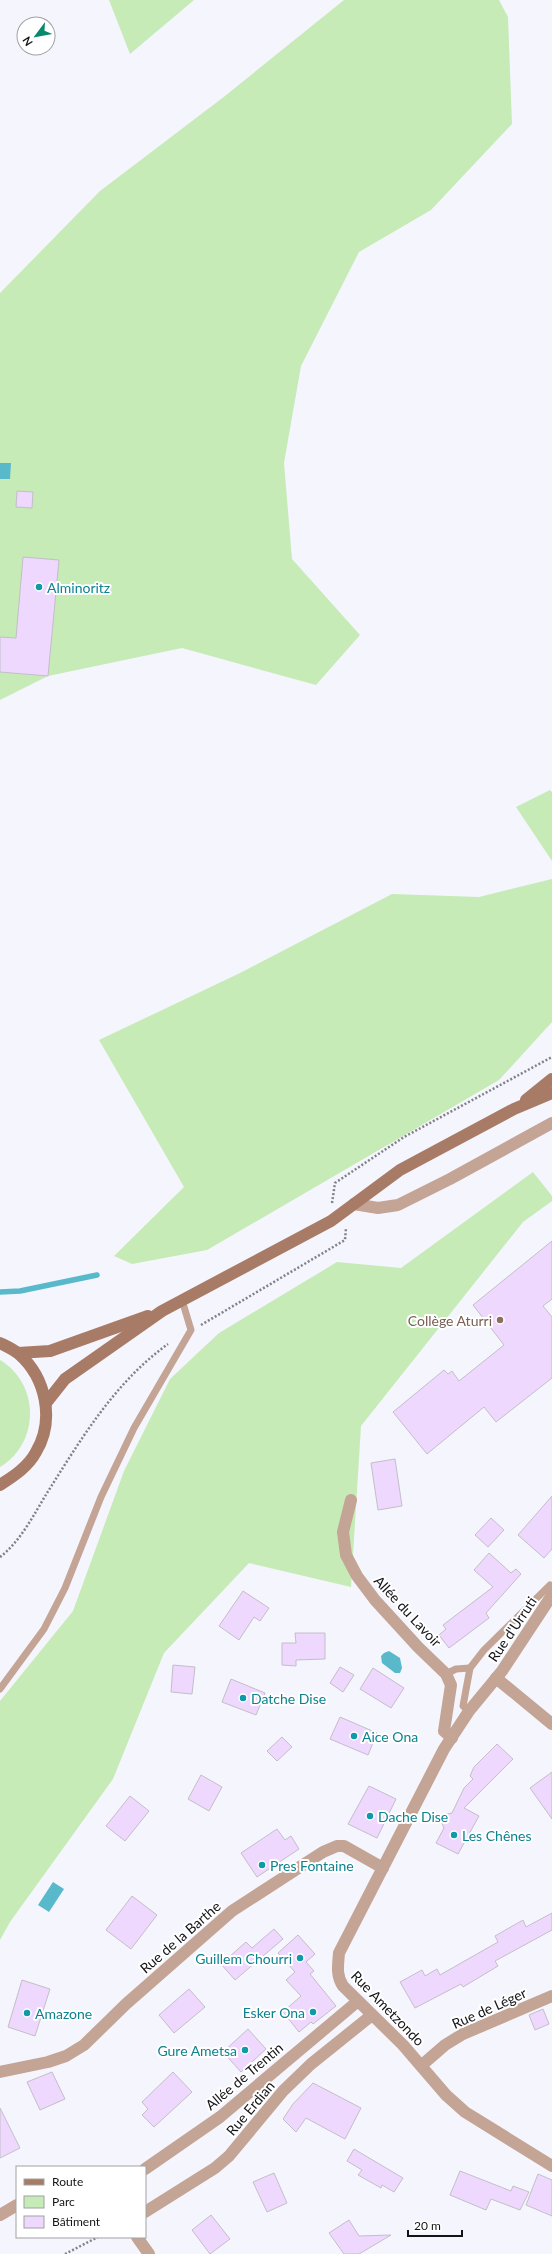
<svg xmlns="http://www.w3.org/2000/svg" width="552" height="2254" font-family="Lato,sans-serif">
	<rect width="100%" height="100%" fill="#f5f5fe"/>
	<g fill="#c6ebb6">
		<path d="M109,0H194L130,54Z"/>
		<path d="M344,0H499L508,17L512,124L431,210L359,252L301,366L284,463L292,559L360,635L316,685L182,648L48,676L0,700V293L100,191L225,96Z"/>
		<path d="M550,790L552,792V861L516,807Z"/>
		<path d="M552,879V1022L499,1080L207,1250L132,1264L114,1256L184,1187L99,1040L238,974L392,894L479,897Z"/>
		<path d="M533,1172L552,1196V1201L523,1222L361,1426L351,1587L249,1563L164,1653L113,1779L10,1922L0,1940V1701L73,1611L124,1471L170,1379L219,1333L337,1262L401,1268Z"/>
		<path d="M0,1360C40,1384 40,1443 0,1467Z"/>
	</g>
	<g fill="#58b9cb">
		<path d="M0,463H11L10,479H0Z"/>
		<path d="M389,1651L400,1658L402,1668L400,1673H395L382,1663L381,1656L384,1653Z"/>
		<path d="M53,1882L64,1889L49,1912L38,1905Z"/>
	</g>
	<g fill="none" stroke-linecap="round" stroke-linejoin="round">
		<path stroke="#58b9cb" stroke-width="5.5" d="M0,1292L20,1291L97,1275"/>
	</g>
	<g fill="#eed8fe" stroke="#c4bec8">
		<path d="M17,491L33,492L32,508L16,507Z"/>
		<path d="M23,557L59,560L48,676L0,672V637L16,638Z"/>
		<path d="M552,1241V1299L543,1306L552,1317V1378L496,1422L484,1407L427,1454L393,1412L444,1370L448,1374L452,1371L459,1381L504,1345L473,1305Z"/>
		<path d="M395,1459L402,1506L378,1510L371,1463Z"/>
		<path d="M552,1496V1549L544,1558L518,1535Z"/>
		<path d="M491,1518L504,1530L488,1547L475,1535Z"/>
		<path d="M489,1553L511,1573L516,1569L521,1574L486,1613L489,1618L449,1648L439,1635L446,1629L443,1625L493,1587L474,1570Z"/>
		<path d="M243,1591L269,1608L260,1621L254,1617L239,1640L219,1626Z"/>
		<path d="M295,1633H325V1659L296,1660V1666L282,1665V1643H296Z"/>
		<path d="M173,1665L195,1667L192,1694L171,1692Z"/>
		<path d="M340,1667L354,1675L343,1692L330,1683Z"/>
		<path d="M373,1668L404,1688L391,1708L360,1689Z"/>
		<path d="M231,1679L265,1693L256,1715L222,1702Z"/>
		<path d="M340,1717L377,1733L368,1755L330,1739Z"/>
		<path d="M282,1737L292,1747L277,1761L267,1751Z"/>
		<path d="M497,1744L513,1759L464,1808L479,1816L458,1854L436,1843L444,1828L441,1821L443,1815L452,1813L464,1788L473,1779L470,1776L474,1767Z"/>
		<path d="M552,1772V1819L530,1788Z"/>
		<path d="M201,1775L222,1787L209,1811L188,1799Z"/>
		<path d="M369,1786L396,1799L377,1838L348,1824Z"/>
		<path d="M130,1796L149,1811L125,1841L106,1826Z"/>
		<path d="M277,1829L285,1840L291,1836L299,1849L257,1877L241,1853Z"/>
		<path d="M132,1896L157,1915L131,1949L106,1930Z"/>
		<path d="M552,1913V1930L495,1961L498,1966L463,1987L461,1984L415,2008L400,1982L422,1970L425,1976L437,1969L440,1975L498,1942L495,1936L523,1920L526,1927Z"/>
		<path d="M274,1929L283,1939L235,1980L221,1964L246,1942L252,1948Z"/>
		<path d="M298,1935L315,1954L306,1962L314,1971L310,1974L336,2006L313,2024L311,2022L299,2032L283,2012L301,1996L286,1980L295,1972L278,1953Z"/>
		<path d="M22,1980L50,1989L35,2036L8,2027Z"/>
		<path d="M189,1989L205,2007L174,2033L159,2015Z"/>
		<path d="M543,2009L549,2024L535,2030L529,2015Z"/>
		<path d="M248,2029L266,2049L241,2072L223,2052Z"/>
		<path d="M52,2072L65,2099L40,2110L27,2082Z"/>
		<path d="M173,2072L192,2092L154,2127L142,2115L148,2109L142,2102Z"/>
		<path d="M313,2083L361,2108L345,2139L306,2118L296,2132L283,2119L293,2104Z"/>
		<path d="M0,2108L20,2148L0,2158Z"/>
		<path d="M354,2149L403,2178L394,2192L382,2185L381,2188L358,2175L362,2170L347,2161Z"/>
		<path d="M460,2171L511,2191L513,2186L529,2192L520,2210L491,2199L486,2210L450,2195Z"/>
		<path d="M274,2173L287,2203L267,2212L253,2182Z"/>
		<path d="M538,2174L552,2180V2216L526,2205Z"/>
		<path d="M211,2215L230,2239L210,2254L192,2230Z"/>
		<path d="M349,2220L359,2236L391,2235L359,2254H344L329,2233Z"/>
	</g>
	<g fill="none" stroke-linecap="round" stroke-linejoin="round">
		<g stroke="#818187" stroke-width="2.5" stroke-dasharray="2 2" stroke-linecap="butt">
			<path d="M332,1203L335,1183L404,1137L552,1057"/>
			<path d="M201,1325L345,1240L346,1228"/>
			<path d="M0,1557C21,1541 34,1514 47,1493C81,1439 115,1382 168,1344"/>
			<path d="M65,2254L98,2237"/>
		</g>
		<g stroke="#c3a495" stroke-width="7">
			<path d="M446,1674L456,1669L470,1668"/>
			<path d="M0,1689L44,1629L65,1588L101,1497L134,1428L191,1330L182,1300"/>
			<path d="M469,1711L463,1706L470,1668L484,1650L550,1585L552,1587"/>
		</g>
		<g stroke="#c3a495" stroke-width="12">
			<path d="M354,1204L378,1208L398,1205L450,1179L552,1123"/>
			<path d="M351,1500L343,1532L346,1555L357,1576L375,1600L418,1647L446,1674L451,1685L444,1731L452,1738"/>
			<path d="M552,1595L502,1671L469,1711L444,1749L339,1953C338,1965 336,1976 343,1986L403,2045L446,2095L465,2112L552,2166"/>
			<path d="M496,1678L552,1724"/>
			<path d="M422,2065L445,2045L463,2034L552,1996"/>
			<path d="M0,2072L48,2062L66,2056L84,2045L126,2004L232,1911L323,1852L337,1846H344L383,1868"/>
			<path d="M145,2169L220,2117L358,2001"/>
			<path d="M145,2212L215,2168L229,2156L283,2091L311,2064L372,2015"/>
			<path d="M0,2215L17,2205"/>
			<path d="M137,2237L149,2254"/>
		</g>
		<g stroke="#a87b66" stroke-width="12">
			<path d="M526,1100L552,1079"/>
			<path d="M0,1343C6,1346 13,1349 19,1354C46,1378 55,1420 36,1452C28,1467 14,1476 0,1485"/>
			<path d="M18,1353L50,1351L148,1316"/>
			<path d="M46,1403L65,1379L162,1311L331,1221L400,1170L514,1109L552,1093"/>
		</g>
	</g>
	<g fill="#0f9aa8" stroke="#fff" stroke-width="1.5">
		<circle cx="39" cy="587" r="4"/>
		<circle cx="243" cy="1698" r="4"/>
		<circle cx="354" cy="1736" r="4"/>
		<circle cx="370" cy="1816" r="4"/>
		<circle cx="454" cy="1835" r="4"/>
		<circle cx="262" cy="1865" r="4"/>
		<circle cx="300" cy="1958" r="4"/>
		<circle cx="313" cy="2012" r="4"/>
		<circle cx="27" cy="2013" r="4"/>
		<circle cx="245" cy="2050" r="4"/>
	</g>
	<circle fill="#8d6e63" stroke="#fff" stroke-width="1.5" cx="500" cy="1320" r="4"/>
	<g text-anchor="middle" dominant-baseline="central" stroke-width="4" stroke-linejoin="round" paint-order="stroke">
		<g font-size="14" fill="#0d838f" stroke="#fff" text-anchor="start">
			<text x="47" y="587">Alminoritz</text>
			<text x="251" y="1698">Datche Dise</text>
			<text x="362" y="1736">Aice Ona</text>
			<text x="378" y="1816">Dache Dise</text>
			<text x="462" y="1835">Les Chênes</text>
			<text x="270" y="1865">Pres Fontaine</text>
			<text x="292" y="1958" text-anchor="end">Guillem Chourri</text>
			<text x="305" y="2012" text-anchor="end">Esker Ona</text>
			<text x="35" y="2013">Amazone</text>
			<text x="237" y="2050" text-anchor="end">Gure Ametsa</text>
		</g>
		<g font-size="14" fill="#785e54" stroke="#fff" text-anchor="end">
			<text x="492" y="1320">Collège Aturri</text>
		</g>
		<g font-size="14" fill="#141418" stroke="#fff">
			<text transform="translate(408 1611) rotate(47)">Allée du Lavoir</text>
			<text transform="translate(512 1629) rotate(-56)">Rue d'Urruti</text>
			<text transform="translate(180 1937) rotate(-41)">Rue de la Barthe</text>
			<text transform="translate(388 2008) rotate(46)">Rue Ametzondo</text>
			<text transform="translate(489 2008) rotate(-24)">Rue de Léger</text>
			<text transform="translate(244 2076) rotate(-40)">Allée de Trentin</text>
			<text transform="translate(250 2108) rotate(-50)">Rue Erdian</text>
		</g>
	</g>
	<rect x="16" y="2166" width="130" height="72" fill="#ffffff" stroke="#a1a1a3"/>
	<rect x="24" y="2179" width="20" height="6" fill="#a87b66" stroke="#a1a1a3"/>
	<text x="52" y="2186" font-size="12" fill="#141418">Route</text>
	<rect x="24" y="2196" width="20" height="12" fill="#c6ebb6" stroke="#a1a1a3"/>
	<text x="52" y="2206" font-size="12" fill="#141418">Parc</text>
	<rect x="24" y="2216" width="20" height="12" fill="#eed8fe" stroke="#a1a1a3"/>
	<text x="52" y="2226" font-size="12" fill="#141418">Bâtiment</text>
	<g transform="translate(36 36) rotate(238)"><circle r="19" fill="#ffffff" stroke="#a1a1a3"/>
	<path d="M0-3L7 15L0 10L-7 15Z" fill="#06896d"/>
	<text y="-6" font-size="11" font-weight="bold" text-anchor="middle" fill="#141418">N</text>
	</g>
	<path d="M408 2230v6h54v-6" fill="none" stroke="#141418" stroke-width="2"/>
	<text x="414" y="2230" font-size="12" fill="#141418" stroke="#ffffff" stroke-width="3" paint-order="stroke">20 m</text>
</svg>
